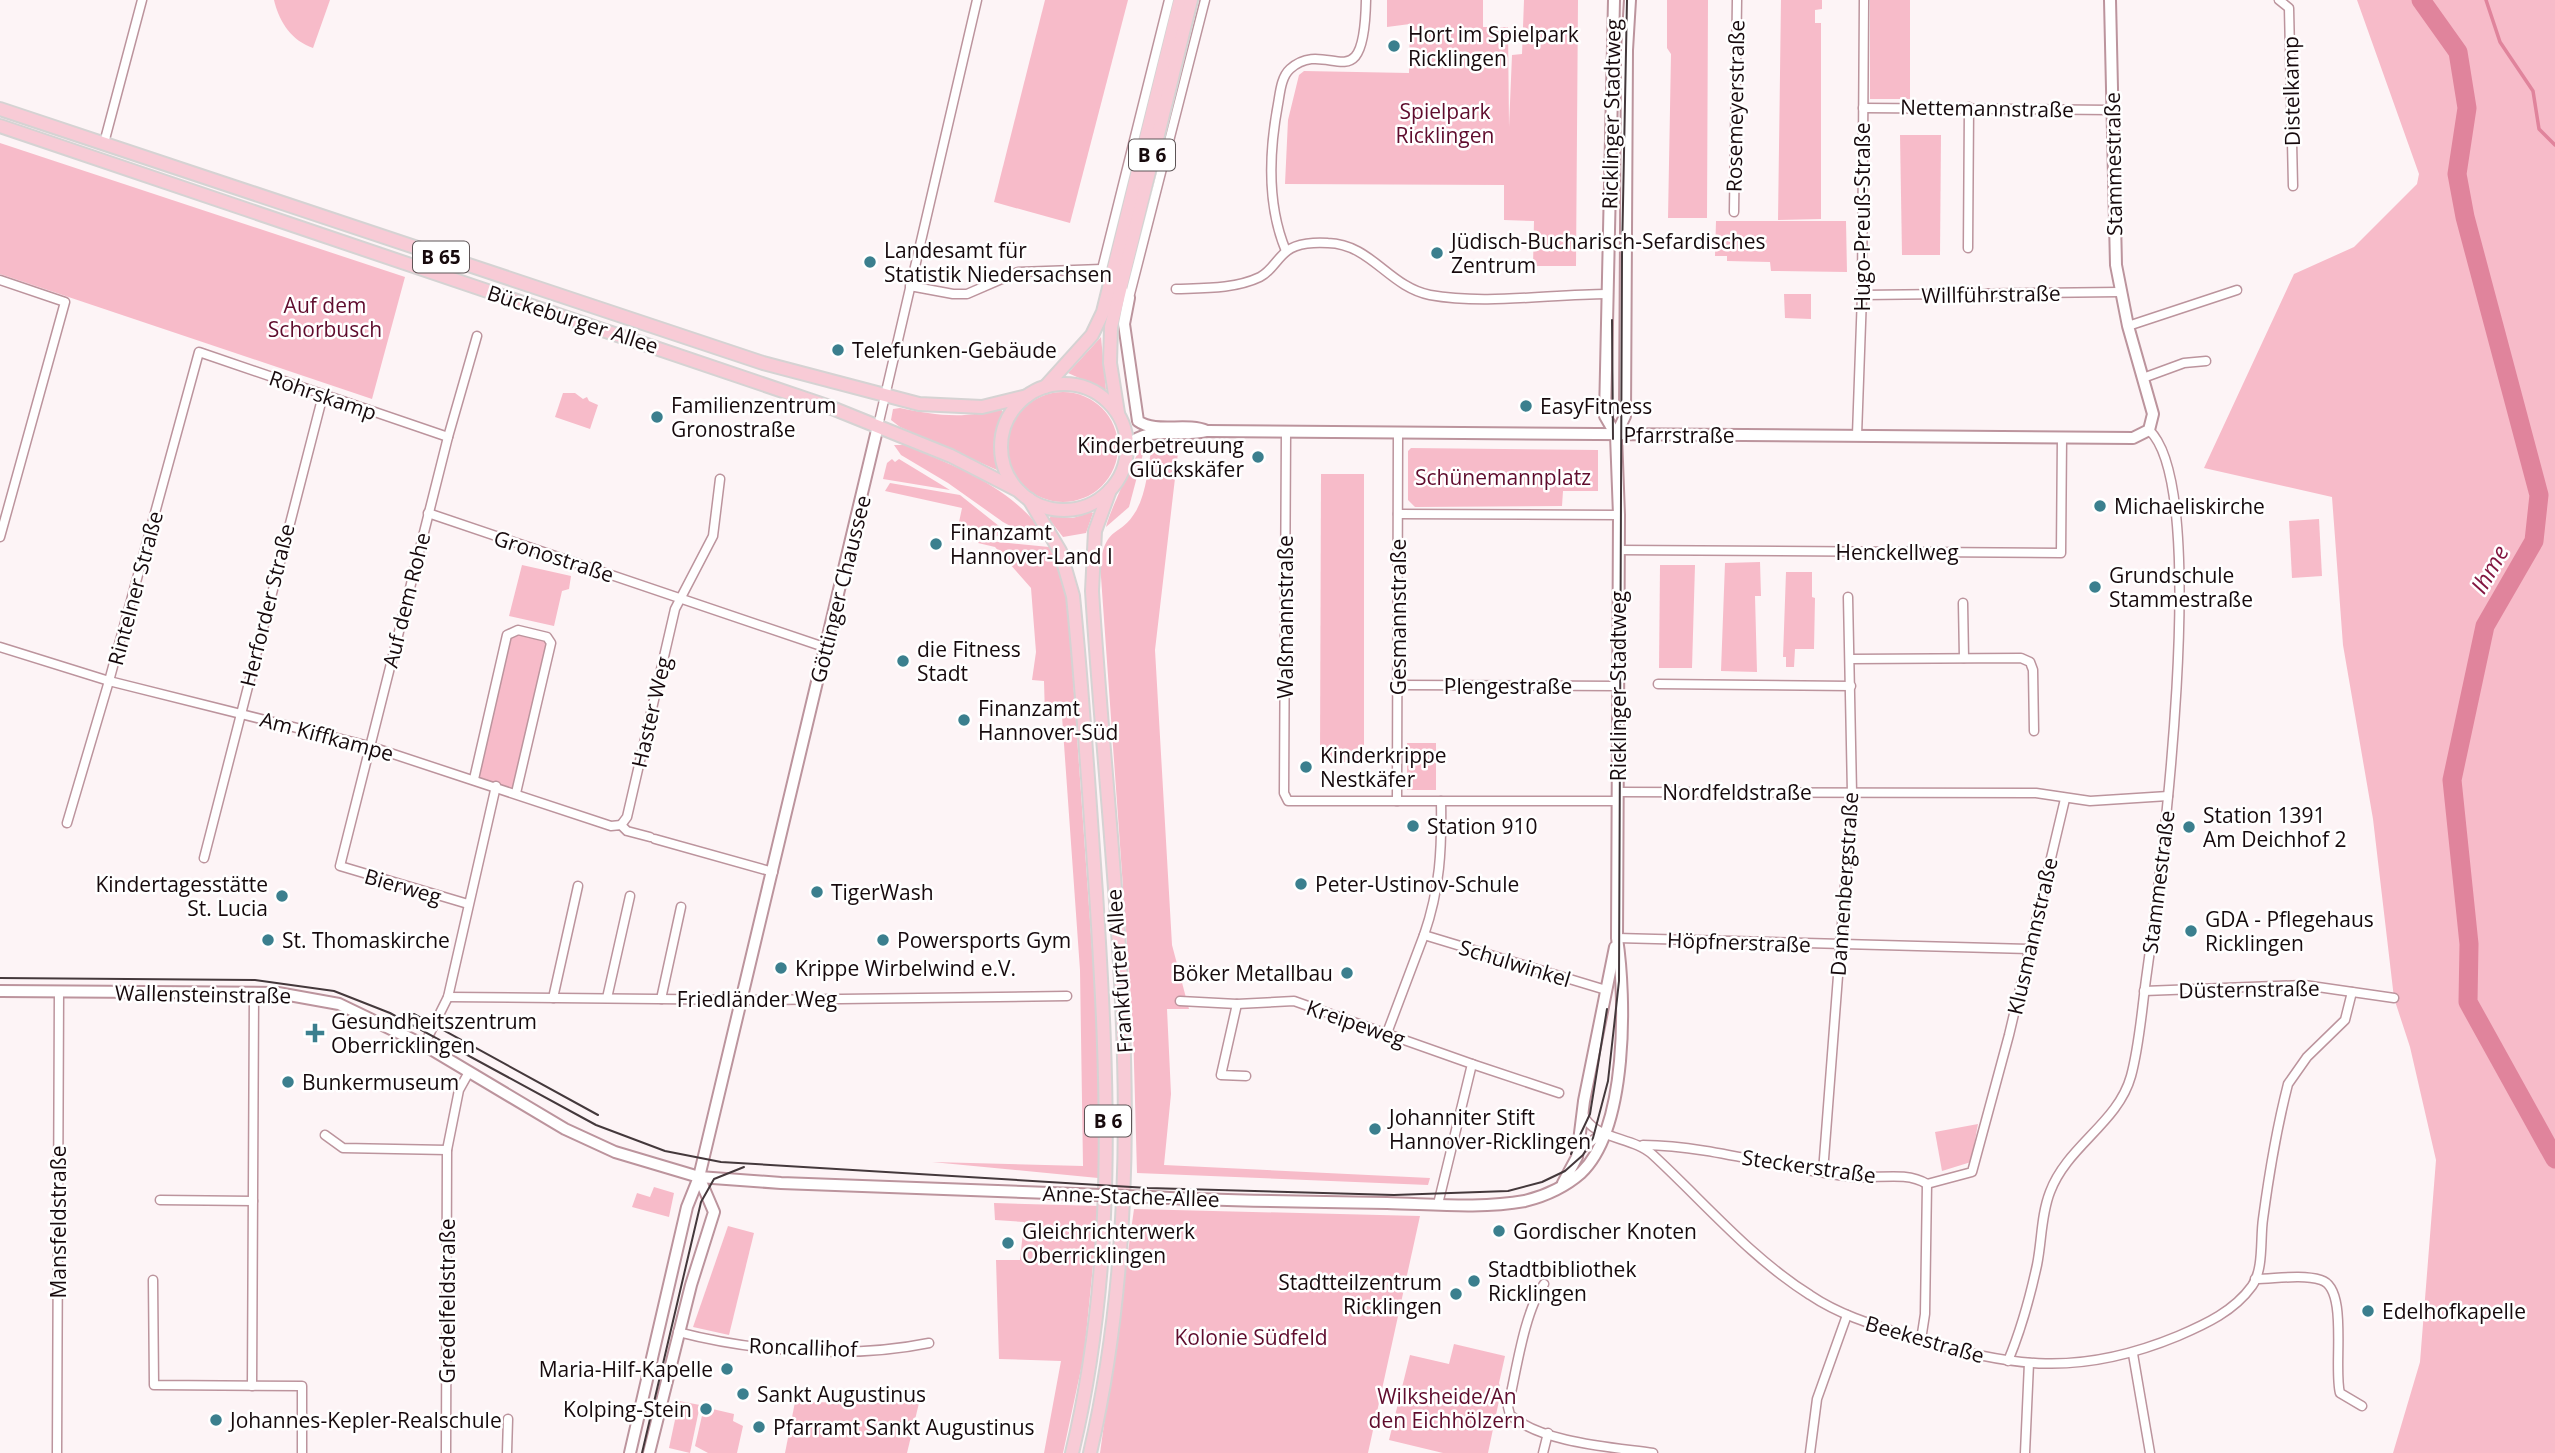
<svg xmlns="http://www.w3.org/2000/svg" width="2555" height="1453" font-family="'Open Sans',sans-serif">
	<rect width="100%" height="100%" fill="#fdf4f6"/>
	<g fill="#f7bbc9">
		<path d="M274,0H330L313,48C292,41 279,22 274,0Z"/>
		<path d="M1045,0H1128L1070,223L994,202Z"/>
		<path d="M1387,0H1483V27H1508L1509,127L1512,55L1522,54L1524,0H1578L1576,266H1533L1534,221L1504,220V185L1285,184L1288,120L1299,75L1304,71L1409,73L1410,24L1387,27Z"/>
		<path d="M1667,0H1708L1707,218H1668L1671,54L1667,48Z"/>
		<path d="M1781,0H1822V9L1815,10V23H1821V219L1778,220Z"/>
		<rect x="1870" y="0" width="40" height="99"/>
		<path d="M2357,0H2555V1453H2393L2420,1362L2436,1160L2410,1047L2394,998L2373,819L2343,645L2332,497L2204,468L2294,274L2354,247L2417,184L2419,174Z"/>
		<path d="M1900,135H1941L1940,255H1902Z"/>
		<path d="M0,143L405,277L372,399L0,274Z"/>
		<path d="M1716,221H1846L1847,272L1771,271L1770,262L1727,261V256H1715Z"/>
		<path d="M1784,294H1811V319L1785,318Z"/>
		<path d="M1101,337L1106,390L1068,373Z"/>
		<circle cx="1063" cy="447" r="55"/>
		<path d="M563,393H575L583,399L587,397L589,401L598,405L590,429L555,417Z"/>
		<path d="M900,408C933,415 967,420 1000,408L1003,412C992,431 992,449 997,470L900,427L891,420L893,409Z"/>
		<path d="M1147,439L1129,507L1106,527C1108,515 1140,444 1147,439Z"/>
		<path d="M1156,443L1179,444L1155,650L1172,945L1189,1009H1167L1171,1094L1164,1165L1430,1178L1428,1185L1137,1173L1133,1028L1100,563C1107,524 1120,538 1136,511C1147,492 1148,466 1152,445Z"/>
		<path d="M894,445H905C959,468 1013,487 1047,538L1021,532L1003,522L948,483L901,455Z"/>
		<path d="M1411,448L1598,450V491H1563L1562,506L1415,507L1408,500V451Z"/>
		<path d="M892,459L895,462L899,459L950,490L883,479L887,463Z"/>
		<path d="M1321,474H1364V762H1320Z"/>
		<path d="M890,483L960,495L1014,538L980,534L958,527L962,508L885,491Z"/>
		<path d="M1091,512L1093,513L1086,533L1063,537L1049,519L1051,516L1073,518Z"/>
		<path d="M2319,519L2322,576L2292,578L2289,521Z"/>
		<path d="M979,540L1049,547L1059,565L1067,594L1094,978L1100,1109L1098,1178L932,1162L1083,1166L1080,970L1062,716L1045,717L1044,681L1032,680L1036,652L1031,588L995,547L978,543Z"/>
		<path d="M1760,562L1761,596H1755L1757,672L1721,671L1725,563Z"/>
		<path d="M522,565L571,576L569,589L562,591L554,626L509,616Z"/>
		<path d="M1660,565H1695L1692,668H1659Z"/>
		<path d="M1786,572H1812V597L1815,598L1814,649H1795L1794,667H1786V657H1783Z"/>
		<path d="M518,630L549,639L516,793L474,779L507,635Z"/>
		<rect x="1407" y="743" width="29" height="47"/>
		<path d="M1978,1124L1971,1162L1942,1171L1935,1132Z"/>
		<path d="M654,1187L674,1193L669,1217L632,1207L637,1193L650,1197Z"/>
		<path d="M994,1203L1099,1206L1084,1355L1063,1453H1044L1061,1361L999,1359L996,1260H1020L1024,1222L995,1220Z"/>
		<path d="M1134,1209L1420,1216L1368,1453H1100Z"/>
		<path d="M728,1226L754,1233L729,1335L693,1327Z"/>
		<path d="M1454,1344L1505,1356L1499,1383L1501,1391L1488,1453H1443L1389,1440L1410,1355L1449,1364Z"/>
		<path d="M679,1401L700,1405L690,1453L669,1448Z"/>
		<path d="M795,1402L919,1403L907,1453H785Z"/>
		<path d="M704,1407L734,1414L733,1421L743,1426L737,1453H708L695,1446Z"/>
	</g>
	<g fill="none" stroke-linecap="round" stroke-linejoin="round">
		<path stroke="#e0849c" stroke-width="3.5" d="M2486,0L2500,42L2533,91L2539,129L2555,145"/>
		<path stroke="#e0849c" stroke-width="19" d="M2421,0L2458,52L2467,108L2457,174L2465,217L2539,495L2534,541L2485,626L2452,780L2469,944L2468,1002L2555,1159"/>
		<defs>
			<g id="minor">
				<path d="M2279,0L2289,8L2293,186"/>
				<path d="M1863,108L2112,110"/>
				<path d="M104,143L142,0"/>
				<path d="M1734,212L1737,0"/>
				<path d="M1968,248L1969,107"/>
				<path d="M1286,251C1267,206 1269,152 1278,104C1280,93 1281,77 1290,69C1328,35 1364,107 1366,0"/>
				<path d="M1102,269L1169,0"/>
				<path d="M0,280L65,302L0,537"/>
				<path d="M910,286L953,294H967L1018,272L1102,269"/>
				<path d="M1176,289C1204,288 1235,289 1260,277C1272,271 1277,258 1287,251C1297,243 1316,242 1328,243C1371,244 1389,287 1430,295C1485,305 1551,294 1607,294"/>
				<path d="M1862,295L2120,292"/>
				<path d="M1129,298L1205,0"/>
				<path d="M2128,326L2237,290"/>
				<path d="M2143,378L2184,363L2206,361"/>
				<path d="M878,426L977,0"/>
				<path d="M1286,432L1284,793L1288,801H1618"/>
				<path d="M1857,435L1862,295L1864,0"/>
				<path d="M428,513L827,648"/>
				<path d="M1398,514L1619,515"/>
				<path d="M1618,550L2061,553L2062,437"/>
				<path d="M1963,603L1964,658"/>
				<path d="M0,647L109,681L369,746L611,826L621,825L627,831L650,837"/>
				<path d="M1850,659L2021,658L2030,662L2033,670L2034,731"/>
				<path d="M1658,684L1851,686"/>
				<path d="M1398,685L1618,686"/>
				<path d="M474,779L507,635L518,630L547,637L551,643L516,793"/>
				<path d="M1618,792L2036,793L2090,801L2168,796"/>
				<path d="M1397,801L1398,433"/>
				<path d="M1441,801C1442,849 1440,889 1424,935L1606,990"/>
				<path d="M67,823L109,681L199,352L448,437"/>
				<path d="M621,825L627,817L675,609L713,536L720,479"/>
				<path d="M655,839L773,872"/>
				<path d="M204,858L323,395"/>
				<path d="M468,904L340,866L448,437L477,336"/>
				<path d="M1617,938L2029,949"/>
				<path d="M2144,991L2304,985L2394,998"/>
				<path d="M448,997L756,1000L1067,996"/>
				<path d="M553,998L578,886"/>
				<path d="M607,998L630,896"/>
				<path d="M661,999L681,907"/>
				<path d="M1180,1001L1237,1004L1294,1001L1472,1064L1438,1204"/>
				<path d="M1237,1004L1221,1075L1246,1076"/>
				<path d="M1387,1033L1424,935"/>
				<path d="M424,1045L448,997L496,786"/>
				<path d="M1472,1064L1559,1093"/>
				<path d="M1583,1114C1593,1140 1633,1136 1653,1155C1704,1202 1751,1258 1810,1295C1841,1316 1877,1326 1912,1337C2012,1368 2079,1377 2178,1336C2206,1324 2234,1311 2252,1286C2264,1269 2260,1239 2263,1219C2269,1174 2277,1127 2288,1084L2307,1057L2345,1020L2352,992"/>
				<path d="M325,1135L343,1148L447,1150"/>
				<path d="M1643,1145C1715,1146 1783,1170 1854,1177C1878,1179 1906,1171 1927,1184L1972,1172L2009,1035L2065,799"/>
				<path d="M1577,1153L1603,1132"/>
				<path d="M1823,1172L1852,793L1848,597"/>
				<path d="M160,1200L253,1201"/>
				<path d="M2255,1279C2275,1279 2301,1274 2321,1280C2349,1288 2333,1368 2340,1393L2362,1406"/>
				<path d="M153,1280L154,1385L302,1386V1453"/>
				<path d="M1544,1284C1524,1312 1516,1373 1508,1407L1510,1415C1543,1443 1611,1447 1653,1453"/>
				<path d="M678,1332C755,1352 851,1359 929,1343"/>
				<path d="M1921,1340L1925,1314L1927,1184"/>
				<path d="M2133,1354L2150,1453"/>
				<path d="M2008,1361C2021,1330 2030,1297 2037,1265C2042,1240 2041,1215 2050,1192C2067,1146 2118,1123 2131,1076C2140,1043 2142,1006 2147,972C2160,880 2212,488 2149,430"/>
				<path d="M252,1386L254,993"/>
				<path d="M57,1453L59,991"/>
				<path d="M446,1453L447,1150L459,1090L469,1072"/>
				<path d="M507,1453L508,1419"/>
				<path d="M1543,1453L1548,1433"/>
				<path d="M1810,1453L1817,1399L1847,1315"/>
				<path d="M2025,1453L2029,1363"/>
			</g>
			<g id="tertiary">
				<path d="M1120,289L1129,298L1124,324L1138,421C1156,434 1186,422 1207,431"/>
				<path d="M1616,435L1625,416L1627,50L1630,0"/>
				<path d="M1127,446C1149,424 1179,438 1207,431L2133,438L2149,430L2153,414L2128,326L2116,265L2110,0"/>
				<path d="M0,991L278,993L339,1004L424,1045L565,1129L615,1152L699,1177L781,1183L1076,1194"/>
				<path d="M1563,1183L1577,1157L1584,1101L1615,947"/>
				<path d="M1149,1197C1228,1201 1307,1202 1387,1203C1432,1204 1481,1209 1525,1201C1545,1196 1565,1187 1581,1173C1628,1128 1626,998 1617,938L1619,515L1616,435L1605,416L1614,0"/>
				<path d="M630,1453L687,1207L699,1177L878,426"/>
				<path d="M649,1453L691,1285L714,1212L699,1177"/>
			</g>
			<g id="primary">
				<path d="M0,109L763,363L919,404L982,407L1027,396"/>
				<path d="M0,126L827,406L951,456L1019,491"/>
				<circle cx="1064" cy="447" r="63"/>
				<path d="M1045,387L1092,335L1103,312L1180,0"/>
				<path d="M1118,413L1110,363L1111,327L1191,0"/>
				<path d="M1029,499L1060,551L1073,596C1083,695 1089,794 1096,893C1108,1083 1117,1266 1072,1453"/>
				<path d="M1090,1453C1157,1165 1110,881 1092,591L1095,531L1110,490"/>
			</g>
		</defs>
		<use href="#minor" stroke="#bc949d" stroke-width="11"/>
		<use href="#tertiary" stroke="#bc949d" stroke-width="14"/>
		<use href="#primary" stroke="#d5d3d3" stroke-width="16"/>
		<use href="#minor" stroke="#fff" stroke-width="8"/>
		<use href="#tertiary" stroke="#fff" stroke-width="10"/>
		<use href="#primary" stroke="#f8cbd6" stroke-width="12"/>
		<g stroke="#44383b" stroke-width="2">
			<path d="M1612,320L1613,439"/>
			<path d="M0,978L255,980L334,991L390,1013L596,1125L665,1151L721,1162L1148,1188L1394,1195L1508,1191L1542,1182L1565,1171L1583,1155L1593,1138L1608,1081L1619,981L1622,255L1627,0"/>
			<path d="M414,1014L598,1115"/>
			<path d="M1571,1154L1590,1114L1607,1009"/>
			<path d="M642,1453L701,1202L714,1179L744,1167"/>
		</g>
		<defs>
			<path id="tertiary-bridge" d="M1076,1194L1149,1197"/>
		</defs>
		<use href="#tertiary-bridge" stroke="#bc949d" stroke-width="14" stroke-linecap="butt"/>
		<use href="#tertiary-bridge" stroke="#fff" stroke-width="10"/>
	</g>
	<g fill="#3b7f8e" stroke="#fff" stroke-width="2.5">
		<circle cx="1394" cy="46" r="7"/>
		<circle cx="1437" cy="253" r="7"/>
		<circle cx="870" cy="262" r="7"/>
		<circle cx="838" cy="350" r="7"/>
		<circle cx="1526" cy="406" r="7"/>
		<circle cx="657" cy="417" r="7"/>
		<circle cx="1258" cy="457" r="7"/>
		<circle cx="2100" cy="506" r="7"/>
		<circle cx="936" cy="544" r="7"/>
		<circle cx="2095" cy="587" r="7"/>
		<circle cx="903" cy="661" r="7"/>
		<circle cx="964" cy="720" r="7"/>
		<circle cx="1306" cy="767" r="7"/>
		<circle cx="1413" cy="826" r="7"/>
		<circle cx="2189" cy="827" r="7"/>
		<circle cx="1301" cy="884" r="7"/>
		<circle cx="817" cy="892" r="7"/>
		<circle cx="282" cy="896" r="7"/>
		<circle cx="2191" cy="931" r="7"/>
		<circle cx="268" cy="940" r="7"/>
		<circle cx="883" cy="940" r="7"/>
		<circle cx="781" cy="968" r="7"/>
		<circle cx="1347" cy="973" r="7"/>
		<path d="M311.5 1022.5h7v7h7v7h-7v7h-7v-7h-7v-7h7z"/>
		<circle cx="288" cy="1082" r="7"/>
		<circle cx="1375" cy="1129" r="7"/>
		<circle cx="1499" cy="1231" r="7"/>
		<circle cx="1008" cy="1243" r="7"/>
		<circle cx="1474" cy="1281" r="7"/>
		<circle cx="1456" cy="1294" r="7"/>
		<circle cx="2368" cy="1311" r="7"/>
		<circle cx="727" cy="1369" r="7"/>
		<circle cx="743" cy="1394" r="7"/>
		<circle cx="706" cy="1409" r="7"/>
		<circle cx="216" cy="1420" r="7"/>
		<circle cx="759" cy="1427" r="7"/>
	</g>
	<g text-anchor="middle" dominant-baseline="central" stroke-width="5" stroke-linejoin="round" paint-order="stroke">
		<g fill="#fff" stroke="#5d5456" stroke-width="2">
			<rect x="1129" y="139.5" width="46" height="31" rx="5"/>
			<rect x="413" y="241.5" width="56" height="31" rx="5"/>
			<rect x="1085" y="1105.5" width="46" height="31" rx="5"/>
		</g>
		<g font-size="19" font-weight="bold" fill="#170a0d">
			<text x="1152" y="155">B 6</text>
			<text x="441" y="257">B 65</text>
			<text x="1108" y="1121">B 6</text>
		</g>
		<g font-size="21" fill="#170a0d" stroke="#fff" text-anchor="start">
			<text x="1408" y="34">Hort im Spielpark<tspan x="1408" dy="24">Ricklingen</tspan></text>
			<text x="1451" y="241">Jüdisch-Bucharisch-Sefardisches<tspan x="1451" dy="24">Zentrum</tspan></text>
			<text x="884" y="250">Landesamt für<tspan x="884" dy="24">Statistik Niedersachsen</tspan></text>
			<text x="852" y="350">Telefunken-Gebäude</text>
			<text x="671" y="405">Familienzentrum<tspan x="671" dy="24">Gronostraße</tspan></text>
			<text x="1540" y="406">EasyFitness</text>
			<text x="1244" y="445" text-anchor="end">Kinderbetreuung<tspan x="1244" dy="24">Glückskäfer</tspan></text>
			<text x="2114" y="506">Michaeliskirche</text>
			<text x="950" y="532">Finanzamt<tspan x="950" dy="24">Hannover-Land I</tspan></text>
			<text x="2109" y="575">Grundschule<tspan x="2109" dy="24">Stammestraße</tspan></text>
			<text x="917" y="649">die Fitness<tspan x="917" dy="24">Stadt</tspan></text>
			<text x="978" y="708">Finanzamt<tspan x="978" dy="24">Hannover-Süd</tspan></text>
			<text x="1320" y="755">Kinderkrippe<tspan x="1320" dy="24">Nestkäfer</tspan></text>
			<text x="2203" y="815">Station 1391<tspan x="2203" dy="24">Am Deichhof 2</tspan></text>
			<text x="1427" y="826">Station 910</text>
			<text x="268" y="884" text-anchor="end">Kindertagesstätte<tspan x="268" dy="24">St. Lucia</tspan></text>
			<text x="1315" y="884">Peter-Ustinov-Schule</text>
			<text x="831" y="892">TigerWash</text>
			<text x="2205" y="919">GDA - Pflegehaus<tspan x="2205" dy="24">Ricklingen</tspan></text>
			<text x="282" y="940">St. Thomaskirche</text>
			<text x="897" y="940">Powersports Gym</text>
			<text x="795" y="968">Krippe Wirbelwind e.V.</text>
			<text x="1333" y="973" text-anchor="end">Böker Metallbau</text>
			<text x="331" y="1021">Gesundheitszentrum<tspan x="331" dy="24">Oberricklingen</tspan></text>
			<text x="302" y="1082">Bunkermuseum</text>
			<text x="1389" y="1117">Johanniter Stift<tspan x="1389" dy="24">Hannover-Ricklingen</tspan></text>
			<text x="1022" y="1231">Gleichrichterwerk<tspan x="1022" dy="24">Oberricklingen</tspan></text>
			<text x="1513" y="1231">Gordischer Knoten</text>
			<text x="1488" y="1269">Stadtbibliothek<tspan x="1488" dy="24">Ricklingen</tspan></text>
			<text x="1442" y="1282" text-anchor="end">Stadtteilzentrum<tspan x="1442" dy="24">Ricklingen</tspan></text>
			<text x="2382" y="1311">Edelhofkapelle</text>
			<text x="713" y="1369" text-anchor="end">Maria-Hilf-Kapelle</text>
			<text x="757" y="1394">Sankt Augustinus</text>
			<text x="692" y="1409" text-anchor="end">Kolping-Stein</text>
			<text x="230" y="1420">Johannes-Kepler-Realschule</text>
			<text x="773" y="1427">Pfarramt Sankt Augustinus</text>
		</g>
		<g font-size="21" fill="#170a0d" stroke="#fff">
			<text transform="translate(2291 91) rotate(-91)">Distelkamp</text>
			<text transform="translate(1735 106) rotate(-89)">Rosemeyerstraße</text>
			<text transform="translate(1987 108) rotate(1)">Nettemannstraße</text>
			<text transform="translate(1611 114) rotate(-89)">Ricklinger Stadtweg</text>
			<text transform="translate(2113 164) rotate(-91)">Stammestraße</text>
			<text transform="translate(1862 217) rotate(-90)">Hugo-Preuß-Straße</text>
			<text transform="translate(1991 294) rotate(-1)">Willführstraße</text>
			<text transform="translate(573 319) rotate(18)">Bückeburger Allee</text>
			<text transform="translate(323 395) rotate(19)">Rohrskamp</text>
			<text x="1679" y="435">Pfarrstraße</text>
			<text x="1897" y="552">Henckellweg</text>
			<text transform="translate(554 556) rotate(18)">Gronostraße</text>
			<text transform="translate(135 588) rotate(-75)">Rintelner Straße</text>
			<text transform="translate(840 589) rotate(-76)">Göttinger Chaussee</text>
			<text transform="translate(406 600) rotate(-76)">Auf dem Rohe</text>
			<text transform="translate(267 605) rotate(-76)">Herforder Straße</text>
			<text transform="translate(1285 617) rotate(-90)">Waßmannstraße</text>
			<text transform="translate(1398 617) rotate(-90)">Gesmannstraße</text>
			<text x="1508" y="686">Plengestraße</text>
			<text transform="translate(1618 686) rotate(-90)">Ricklinger Stadtweg</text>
			<text transform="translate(651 712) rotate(-77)">Haster Weg</text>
			<text transform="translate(327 736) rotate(15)">Am Kiffkampe</text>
			<text x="1737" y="792">Nordfeldstraße</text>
			<text transform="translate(2158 882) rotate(-83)">Stammestraße</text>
			<text transform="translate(1844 884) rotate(-86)">Dannenbergstraße</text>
			<text transform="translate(403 886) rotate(16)">Bierweg</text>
			<text transform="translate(2032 936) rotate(-77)">Klusmannstraße</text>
			<text transform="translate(1739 942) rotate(2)">Höpfnerstraße</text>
			<text transform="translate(1515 963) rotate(17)">Schulwinkel</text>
			<text transform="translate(1119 971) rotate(-94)">Frankfurter Allee</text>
			<text transform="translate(2249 989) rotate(-1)">Düsternstraße</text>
			<text transform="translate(203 994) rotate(1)">Wallensteinstraße</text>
			<text x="757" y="999">Friedländer Weg</text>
			<text transform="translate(1356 1023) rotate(19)">Kreipeweg</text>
			<text transform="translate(1809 1166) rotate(8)">Steckerstraße</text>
			<text transform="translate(1131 1196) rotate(2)">Anne-Stache-Allee</text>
			<text transform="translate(58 1222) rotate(-90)">Mansfeldstraße</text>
			<text transform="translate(447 1301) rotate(-90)">Gredelfeldstraße</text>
			<text transform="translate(1925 1339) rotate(16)">Beekestraße</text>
			<text transform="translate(803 1347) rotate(2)">Roncallihof</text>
		</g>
		<g font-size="21" fill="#5f0c2d" stroke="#fff">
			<text x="1445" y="111">Spielpark<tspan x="1445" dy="24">Ricklingen</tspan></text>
			<text x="325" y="305">Auf dem<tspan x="325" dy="24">Schorbusch</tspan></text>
			<text x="1503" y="477">Schünemannplatz</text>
			<text x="1251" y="1337">Kolonie Südfeld</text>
			<text x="1447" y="1396">Wilksheide/An<tspan x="1447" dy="24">den Eichhölzern</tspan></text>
		</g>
		<g font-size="23" font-style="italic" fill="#831641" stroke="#fff">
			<text transform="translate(2489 569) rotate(-60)">Ihme</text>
		</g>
	</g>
</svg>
